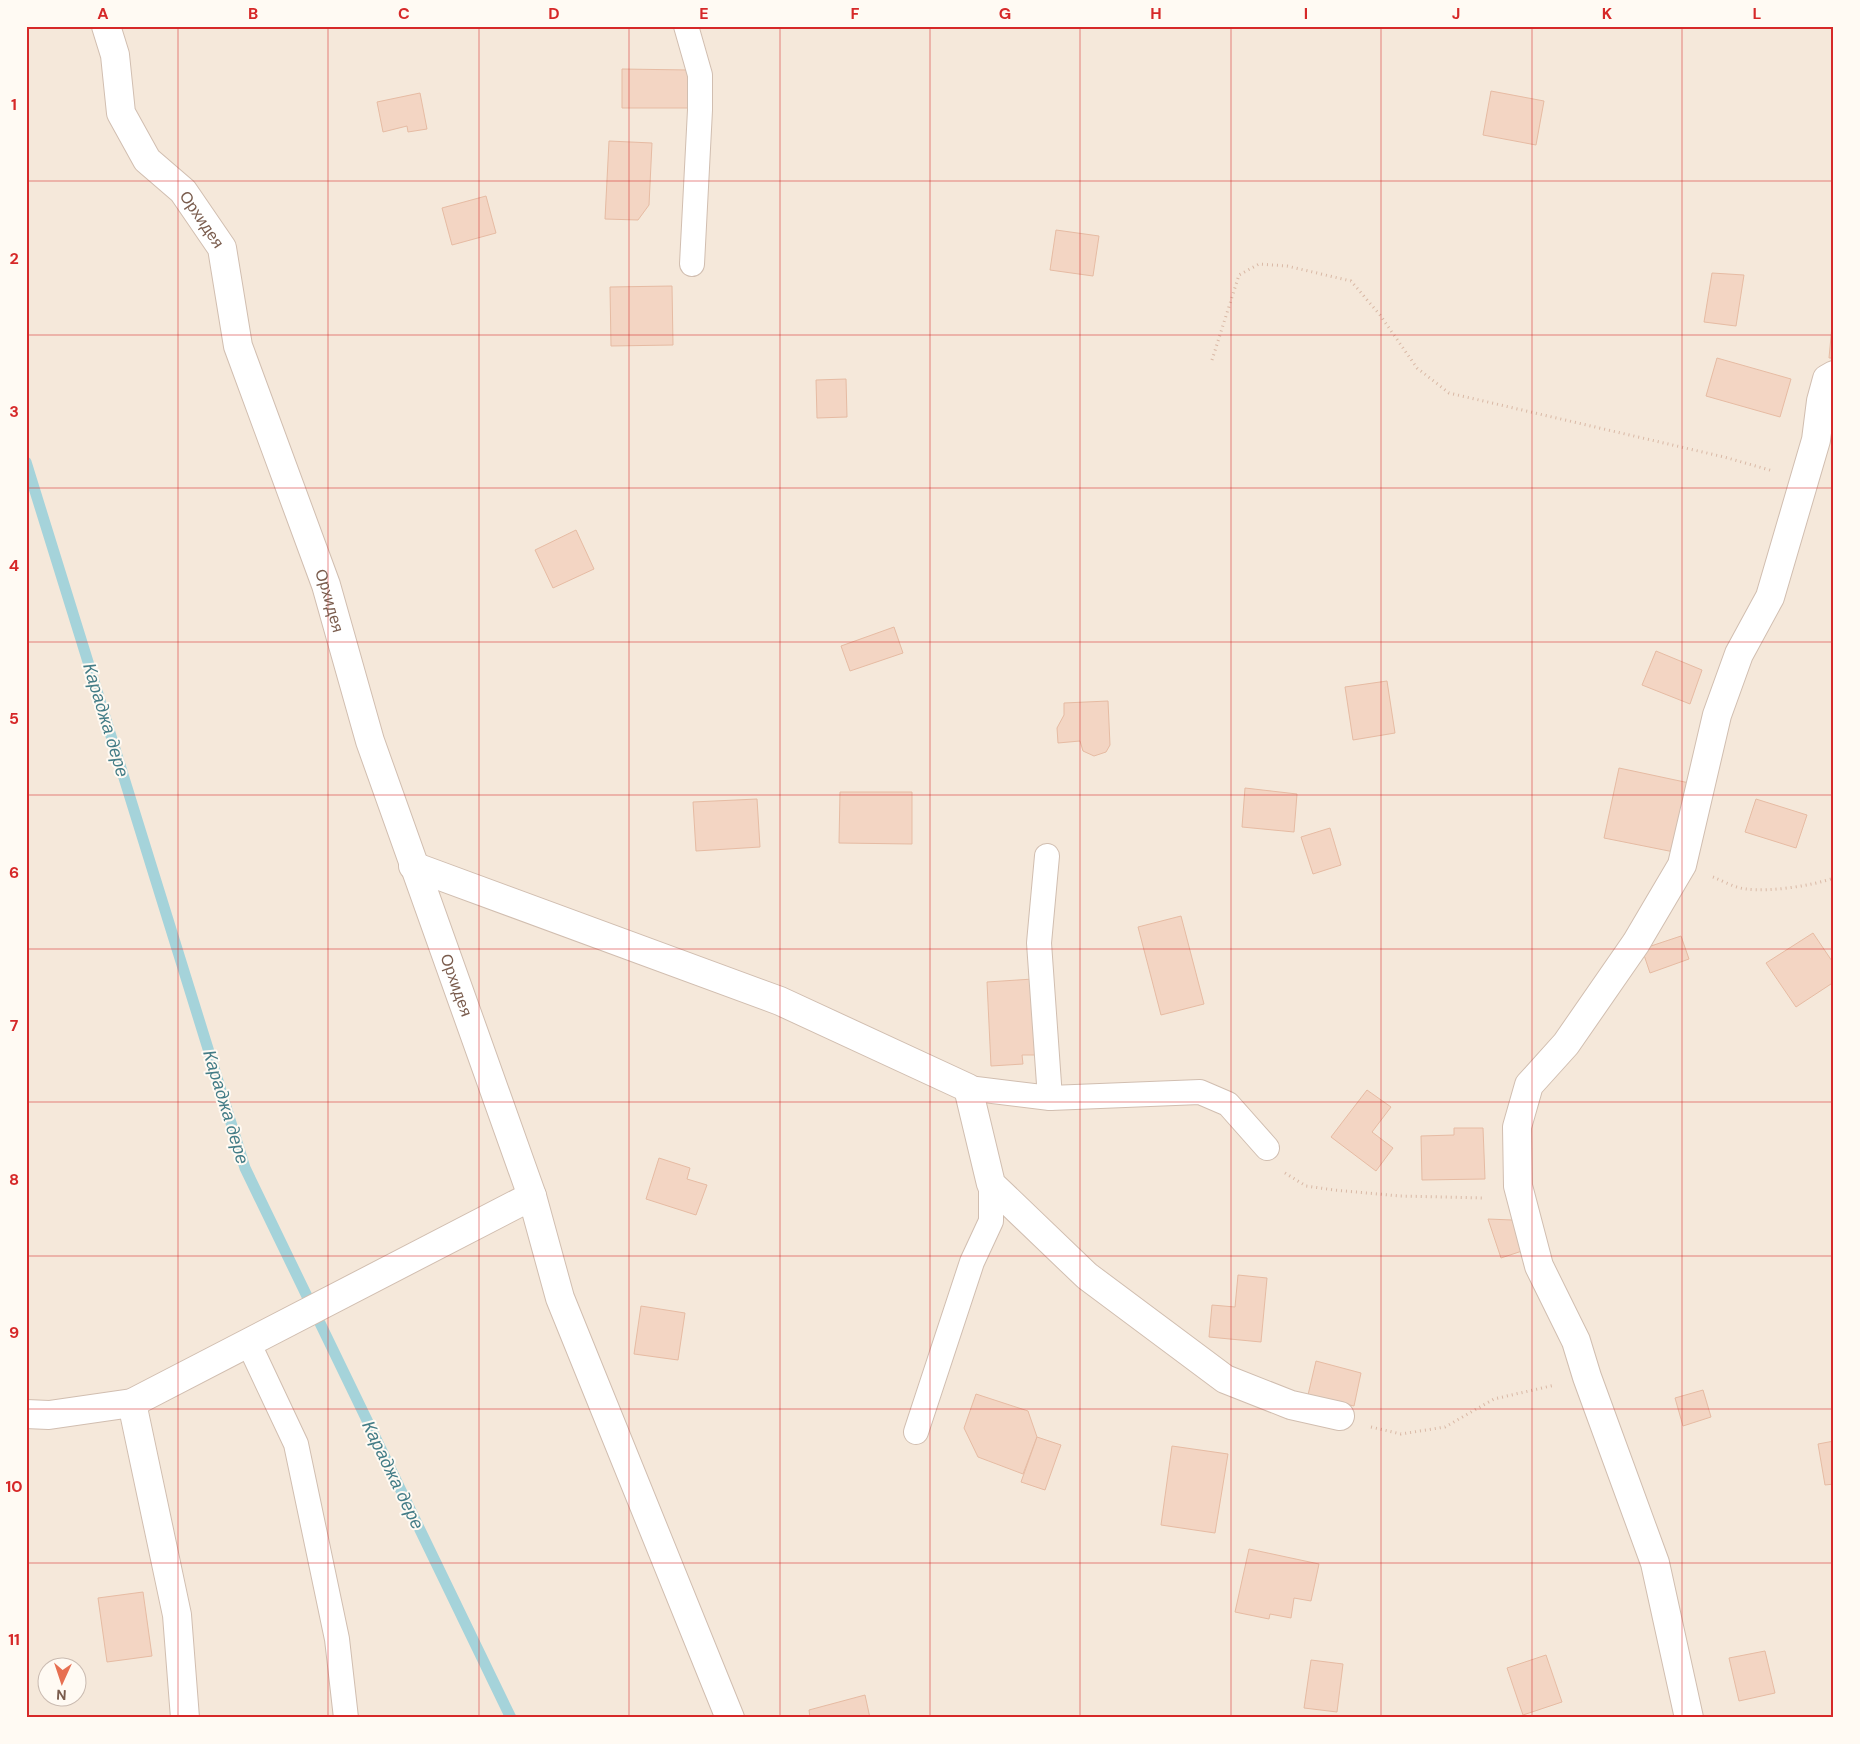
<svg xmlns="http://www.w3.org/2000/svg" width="1860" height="1744" font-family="'DM Sans',sans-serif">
	<rect width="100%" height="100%" fill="#fdf6ec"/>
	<path fill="#f5e8da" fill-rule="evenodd" d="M26,26H1834V1718H26ZM48,1666H78V1696H48Z"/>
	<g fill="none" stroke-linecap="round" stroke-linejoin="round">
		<path stroke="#a5d3da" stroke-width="11" d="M26,462L245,1168L511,1718"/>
	</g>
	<g fill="#f3d5c3" stroke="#e6bba3">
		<path d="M622,69L689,70V108H622Z"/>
		<path d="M1491,91L1544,101L1536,145L1483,135Z"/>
		<path d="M420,93L427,129L408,132L407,126L383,132L377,102Z"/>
		<path d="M609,141L652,143L649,205L638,220L605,219Z"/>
		<path d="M486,196L496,233L452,245L442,208Z"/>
		<path d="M1056,230L1099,236L1093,276L1050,270Z"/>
		<path d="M1712,273L1744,275L1736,326L1704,322Z"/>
		<path d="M672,286L673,345L611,346L610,287Z"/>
		<path d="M1832,326H1834V358H1829Z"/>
		<path d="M1717,358L1791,379L1780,417L1706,396Z"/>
		<path d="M846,379L847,417L817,418L816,380Z"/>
		<path d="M576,530L594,569L553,588L535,550Z"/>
		<path d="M894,627L903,653L850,671L841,646Z"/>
		<path d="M1656,651L1702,670L1690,704L1642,685Z"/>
		<path d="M1387,681L1395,733L1353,740L1345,687Z"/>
		<path d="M1108,701L1110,745L1106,752L1094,756L1083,751L1080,741L1058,743L1057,728L1064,715V703Z"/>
		<path d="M1619,768L1694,784L1679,853L1604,838Z"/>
		<path d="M1245,788L1297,794L1294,832L1242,827Z"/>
		<path d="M840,792H912V844L839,843Z"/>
		<path d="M757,799L760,847L696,851L693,802Z"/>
		<path d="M1756,799L1807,815L1796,848L1745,832Z"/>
		<path d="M1330,828L1341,865L1313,874L1301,837Z"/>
		<path d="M1181,916L1204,1004L1161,1015L1138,927Z"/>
		<path d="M1813,933L1834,964V982L1796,1007L1766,963Z"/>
		<path d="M1681,936L1689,959L1650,973L1642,949Z"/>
		<path d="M1033,979L1037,1055H1022L1023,1064L991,1066L987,982Z"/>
		<path d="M1367,1090L1391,1107L1372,1132L1393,1148L1376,1171L1331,1137Z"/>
		<path d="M1454,1128H1483L1485,1179L1422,1180L1421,1136L1454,1135Z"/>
		<path d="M659,1158L690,1168L687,1179L707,1185L696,1215L646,1199Z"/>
		<path d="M1488,1219L1512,1220L1525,1250L1501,1258Z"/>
		<path d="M1238,1275L1267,1278L1261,1342L1209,1337L1212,1305L1235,1307Z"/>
		<path d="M641,1306L685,1313L678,1360L634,1354Z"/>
		<path d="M1316,1361L1361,1373L1354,1406L1308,1395Z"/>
		<path d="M1703,1390L1711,1417L1683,1426L1675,1398Z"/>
		<path d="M976,1394L1028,1411L1037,1437L1023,1474L978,1457L964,1428Z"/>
		<path d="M1037,1437L1061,1445L1045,1490L1021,1482Z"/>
		<path d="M1834,1441V1484L1825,1485L1818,1444Z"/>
		<path d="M1172,1446L1228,1454L1215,1533L1161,1525Z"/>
		<path d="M1249,1549L1319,1564L1311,1601L1294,1598L1291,1618L1270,1614L1269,1619L1235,1612Z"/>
		<path d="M143,1592L152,1656L107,1662L98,1598Z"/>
		<path d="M1765,1651L1775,1693L1739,1701L1729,1658Z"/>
		<path d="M1546,1655L1562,1702L1523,1715L1507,1668Z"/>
		<path d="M1311,1660L1343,1664L1337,1712L1304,1708Z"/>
		<path d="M865,1695L870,1718H810L809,1710Z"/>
	</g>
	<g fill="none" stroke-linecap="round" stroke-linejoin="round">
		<defs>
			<g id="lane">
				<path d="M686,26L700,75V110L692,264"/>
				<path d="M1047,856L1039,943L1050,1098"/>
				<path d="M968,1088L1050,1098L1200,1092L1228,1104L1267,1148"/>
				<path d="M248,1342L296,1444L337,1639L346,1718"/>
				<path d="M916,1432L972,1262L991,1221V1184"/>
			</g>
			<g id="street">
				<path id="s1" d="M106,26L115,55L121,113L147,160L183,191L222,248L238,346L326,585L370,741L532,1196L560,1298L730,1718"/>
				<path d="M413,866L780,1001L968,1088L991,1184L1087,1276L1225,1379L1291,1405L1340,1416"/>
				<path d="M132,1403L177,1615L185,1718"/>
				<path d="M26,1414L49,1415L132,1403L532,1196"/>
				<path d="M1689,1718L1655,1563L1587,1377L1576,1341L1539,1266L1518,1186L1517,1127L1529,1085L1566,1044L1636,943L1682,865L1717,715L1739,654L1770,597L1816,440L1821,401L1827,379L1834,375"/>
			</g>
		</defs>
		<use href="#lane" stroke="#d1beb0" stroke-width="26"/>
		<use href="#street" stroke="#d1beb0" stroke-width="30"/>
		<g stroke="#d9b8a5" stroke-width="3" stroke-dasharray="1 4" stroke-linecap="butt">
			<path d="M1212,360L1239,275L1259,264L1287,266L1351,281L1380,315L1417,368L1449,393L1724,457L1773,471"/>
			<path d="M1713,877C1723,881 1735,888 1746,889C1770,892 1811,886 1834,878"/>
			<path d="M1285,1173L1306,1186L1334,1190L1400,1196L1485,1198"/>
			<path d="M1371,1427L1401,1434L1445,1427L1494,1399L1555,1385"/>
		</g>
		<use href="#lane" stroke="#fff" stroke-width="24"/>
		<use href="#street" stroke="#fff" stroke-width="28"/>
	</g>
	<path fill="none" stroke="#d62828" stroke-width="1" stroke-opacity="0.55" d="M178,26V1718M328,26V1718M479,26V1718M629,26V1718M780,26V1718M930,26V1718M1080,26V1718M1231,26V1718M1381,26V1718M1532,26V1718M1682,26V1718M26,181H1834M26,335H1834M26,488H1834M26,642H1834M26,795H1834M26,949H1834M26,1102H1834M26,1256H1834M26,1409H1834M26,1563H1834"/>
	<g text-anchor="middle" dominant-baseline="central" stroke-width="4" stroke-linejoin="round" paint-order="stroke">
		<g font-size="16" fill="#7a5c4d" stroke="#fffaf3">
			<text stroke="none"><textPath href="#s1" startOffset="224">Орхидея</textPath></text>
			<text stroke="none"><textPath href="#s1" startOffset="629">Орхидея</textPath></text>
			<text stroke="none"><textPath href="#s1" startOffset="1034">Орхидея</textPath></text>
		</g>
		<g font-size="18" font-style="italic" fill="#437c86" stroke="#fffaf3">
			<text transform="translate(106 720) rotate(73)">Караджа дере</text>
			<text transform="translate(226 1107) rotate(73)">Караджа дере</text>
			<text transform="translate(393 1475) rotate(64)">Караджа дере</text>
		</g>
	</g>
	<rect width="1860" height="1744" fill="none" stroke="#fffaf3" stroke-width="55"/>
	<g transform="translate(62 1682) rotate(183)"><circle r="24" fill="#fffaf3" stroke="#cabbb1"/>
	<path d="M0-4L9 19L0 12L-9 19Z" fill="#e76f51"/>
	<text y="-8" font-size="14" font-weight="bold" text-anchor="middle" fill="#7a5c4d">N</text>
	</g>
	<rect x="28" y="28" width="1804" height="1688" fill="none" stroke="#d62828" stroke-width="2"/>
	<g font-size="16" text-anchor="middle" font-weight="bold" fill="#d62828">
		<text x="103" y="19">A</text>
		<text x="253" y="19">B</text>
		<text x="404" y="19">C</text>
		<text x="554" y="19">D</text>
		<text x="704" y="19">E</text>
		<text x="855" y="19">F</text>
		<text x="1005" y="19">G</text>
		<text x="1156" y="19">H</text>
		<text x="1306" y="19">I</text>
		<text x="1456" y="19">J</text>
		<text x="1607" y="19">K</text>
		<text x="1757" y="19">L</text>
		<text x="14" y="110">1</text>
		<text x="14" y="264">2</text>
		<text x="14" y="417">3</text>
		<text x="14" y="571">4</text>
		<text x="14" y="724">5</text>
		<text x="14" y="878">6</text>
		<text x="14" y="1031">7</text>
		<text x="14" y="1185">8</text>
		<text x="14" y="1338">9</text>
		<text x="14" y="1492">10</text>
		<text x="14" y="1645">11</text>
	</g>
</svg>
